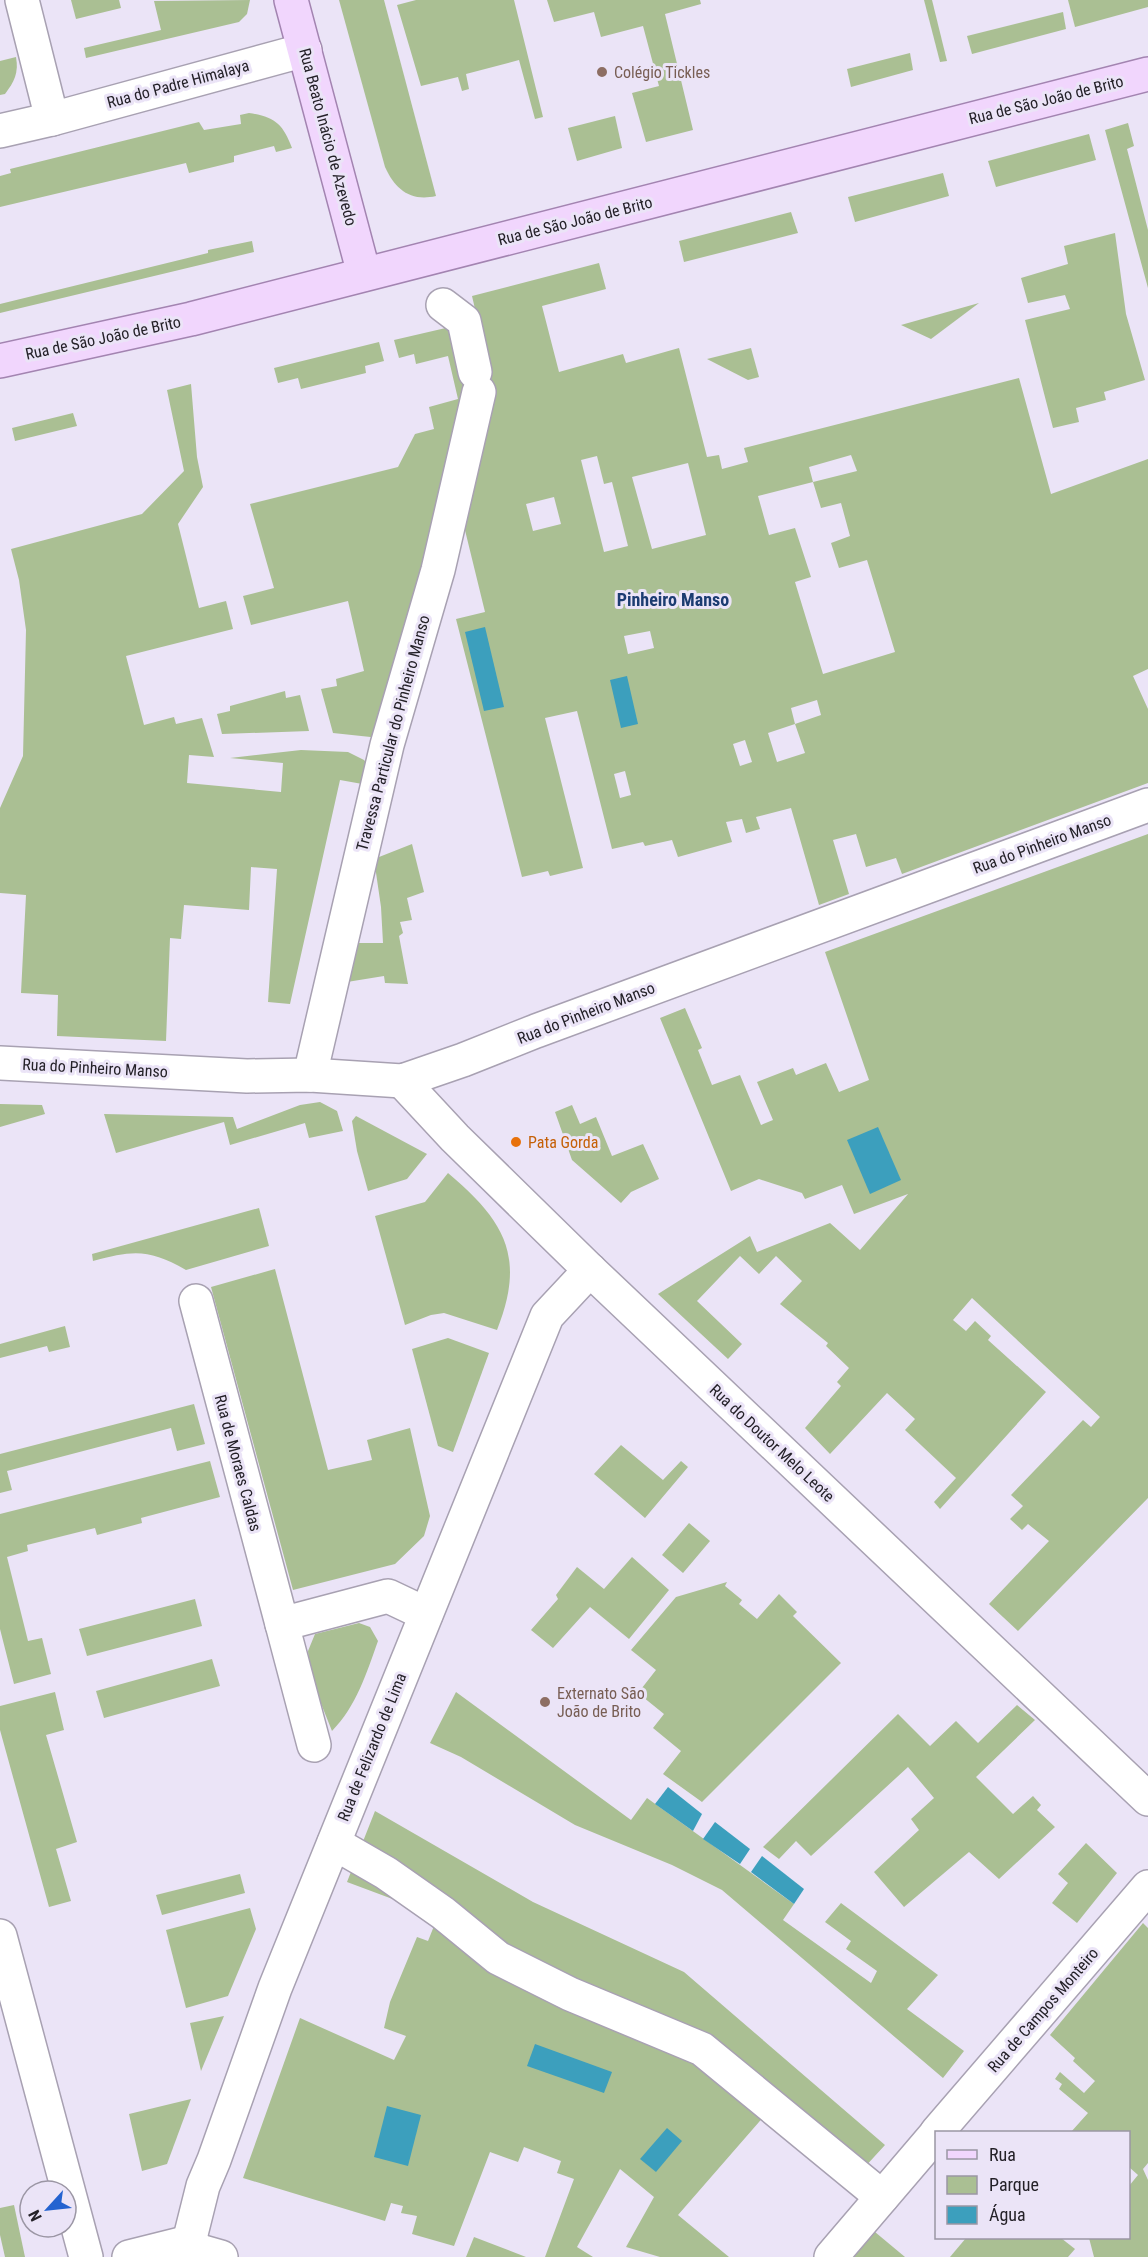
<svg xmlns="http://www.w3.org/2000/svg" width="1148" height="2257" font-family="'Roboto Condensed',sans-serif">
	<rect width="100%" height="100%" fill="#ebe4f7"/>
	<g fill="#aabf93" fill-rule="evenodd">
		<path d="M71,0H119L121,8L76,19Z"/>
		<path d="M250,0L247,14L239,22L86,58L84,48L161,30L154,1Z"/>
		<path d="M339,0H384L436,196C410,202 395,189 385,167Z"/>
		<path d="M416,0H514L543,117L535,119L519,60L466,74L469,89L462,91L458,77L421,86L397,5Z"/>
		<path d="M547,0H700L701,4L665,14L693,130L646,142L632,93L659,86L643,26L601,37L594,12L554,22Z"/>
		<path d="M924,0H932L947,61L940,62Z"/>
		<path d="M1068,0H1148V7L1075,27Z"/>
		<path d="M1063,12L1066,29L972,54L967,36Z"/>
		<path d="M910,53L913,70L851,87L847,69Z"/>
		<path d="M16,57C19,73 14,82 5,94L0,95V61Z"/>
		<path d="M249,113C275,117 283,124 292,148L276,152L274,146L234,156V162L189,173L186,163L0,207V176L11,173L10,169L199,122L204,130L241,124L240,115Z"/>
		<path d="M615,116L622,148L577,161L568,128Z"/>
		<path d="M1128,123L1134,146L1127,149L1148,230V288L1105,130Z"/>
		<path d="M1089,134L1096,160L996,187L988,161Z"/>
		<path d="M943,173L949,196L855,222L848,197Z"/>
		<path d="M791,212L798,233L684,262L679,241Z"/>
		<path d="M1115,233L1126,314L1145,380L1104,392L1106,400L1076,408L1079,422L1053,428L1025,320L1070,309L1065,295L1028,303L1021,278L1068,264L1064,246Z"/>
		<path d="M252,241L254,252L0,313V304L208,253V250Z"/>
		<path d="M599,263L606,289L542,306L559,372L623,354L626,363L679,348L707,457L719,455L722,469L748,462L744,448L1019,378L1051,494L1148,459V669L1133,676L1148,709V783L902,874L896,858L866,867L856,834L833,840L849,894L819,905L791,808L756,817L760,829L746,833L742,819L726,822L732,842L678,857L672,840L645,846L643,842L612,849L577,711L545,718L583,868L550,876L548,871L522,877L456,619L485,612L463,522L495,395L472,296ZM851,455L857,471L813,482L809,467ZM597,456L604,484L612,482L628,546L604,552L581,460ZM688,463L706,535L652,549L632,477ZM813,482L821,508L841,503L850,536L831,543L839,568L867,560L895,652L823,674L795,582L811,577L795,528L769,535L758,496ZM554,497L561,524L533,531L526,504ZM650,631L654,648L628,654L624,636ZM817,700L821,715L795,724L791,708ZM795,724L805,753L777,762L768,733ZM745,740L752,762L740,766L733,744ZM625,771L631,795L620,798L614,774Z"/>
		<path d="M979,303L931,339L901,325Z"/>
		<path d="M450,327L469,375L380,738L333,733L321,689L337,686L336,679L364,671L348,601L251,625L243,596L274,588L250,504L398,467L415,434L434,429L429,407L458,399L448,356L416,364L414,354L399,358L394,340Z"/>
		<path d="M379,342L384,361L365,366L366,373L301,389L298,378L278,383L274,368Z"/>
		<path d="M751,348L759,377L748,380L707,359Z"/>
		<path d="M191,384L197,457L203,487L178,524L199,608L226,601L233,629L126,656L144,725L174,717L176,724L202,718L214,757L189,755L187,783L281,792L283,763L230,758L301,750L348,752L364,760L373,771L368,785L340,780L290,1004L268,1002L277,869L251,867L249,910L184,905L181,939L170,938L166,1041L57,1036L58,995L21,993L26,895L0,893V808L23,756L26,630L19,580L11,549L142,514L184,471L167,390Z"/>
		<path d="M73,413L77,426L15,441L12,428Z"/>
		<path d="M285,691L286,698L300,695L309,731L222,734L217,714L230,711V706Z"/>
		<path d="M1148,834V1498L1018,1631L989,1604L1049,1541L1028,1524L1022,1530L1010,1519L1023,1506L1011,1495L1083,1420L1091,1427L1100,1417L972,1298L953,1320L966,1331L975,1321L991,1336L988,1340L1046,1392L940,1509L934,1502L956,1478L905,1430L915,1419L887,1393L830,1454L805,1428L841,1386L837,1382L849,1368L826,1346L828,1343L780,1304L802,1281L776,1256L759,1274L740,1256L697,1301L742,1344L728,1359L658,1294L750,1236L757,1252L830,1223L860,1250L908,1194L854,1214L842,1185L805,1199L802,1193L759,1179L731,1191L660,1018L685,1008L702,1048L698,1050L712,1085L740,1075L761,1125L773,1120L757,1082L793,1068L796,1075L826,1063L839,1092L869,1080L825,952Z"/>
		<path d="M412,844L424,892L407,898L412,920L400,922L403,933L399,936L408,984L385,983L384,976L347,982L356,943H383L381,907L374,859Z"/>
		<path d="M320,1102L337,1111L343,1131L309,1138L305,1123L230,1145L224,1122L116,1153L104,1114L233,1117L237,1129L300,1105Z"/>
		<path d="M0,1104L42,1105L45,1114L0,1127Z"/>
		<path d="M572,1105L580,1124L596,1117L612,1156L643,1144L659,1179L631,1192L621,1203L572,1160L555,1112Z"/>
		<path d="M356,1116L427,1154L407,1179L368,1191L357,1151L352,1121Z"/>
		<path d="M448,1173C505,1221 526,1257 497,1330L444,1313L431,1315L405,1325L375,1216L425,1202Z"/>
		<path d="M259,1208L269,1246L186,1270C149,1249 134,1250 93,1261L92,1254Z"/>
		<path d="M275,1269L328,1470L372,1460L367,1440L410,1428L430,1516L424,1536L395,1564L293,1590L211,1287Z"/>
		<path d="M65,1326L70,1347L49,1352L47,1346L0,1358V1344Z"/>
		<path d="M448,1338L489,1353L453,1452L438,1446L412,1349Z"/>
		<path d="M194,1404L205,1444L177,1451L171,1428L7,1471L12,1490L0,1493V1454Z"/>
		<path d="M621,1445L663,1480L681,1461L688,1467L645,1518L594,1474Z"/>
		<path d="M210,1461L220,1497L141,1518L142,1523L97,1535L95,1528L27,1545L28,1551L7,1557L28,1641L42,1638L51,1674L14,1684L0,1629V1514Z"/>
		<path d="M689,1523L710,1541L683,1573L662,1555Z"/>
		<path d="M632,1557L669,1590L629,1639L590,1607L553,1648L531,1630L558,1599L556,1595L577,1567L604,1589Z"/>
		<path d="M727,1582L725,1586L742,1600L739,1604L757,1619L779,1594L797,1612L793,1616L841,1663L702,1802L663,1774L681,1751L653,1728L664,1714L638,1693L656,1670L631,1650L676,1597Z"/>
		<path d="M195,1599L202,1626L87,1656L79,1629Z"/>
		<path d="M359,1623L370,1627L378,1641C367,1672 356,1707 332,1731L310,1676L308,1651L315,1634Z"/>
		<path d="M212,1659L220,1686L104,1718L96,1691Z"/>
		<path d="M55,1692L64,1730L46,1735L77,1842L56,1849L71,1901L49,1907L0,1730V1706Z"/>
		<path d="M456,1692L631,1820L647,1798L794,1904L783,1920L871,1983L877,1971L846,1949L851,1941L825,1922L841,1903L938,1975L907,2009L964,2051L943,2078L722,1890L672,1865L575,1825L461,1757L430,1743Z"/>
		<path d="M1017,1705L1035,1720L976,1777L1013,1814L1033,1796L1041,1805L1037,1810L1055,1827L999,1879L969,1852L904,1907L874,1872L919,1830L911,1819L934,1798L908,1767L811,1856L796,1841L779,1859L763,1847L898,1714L930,1746L956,1721L978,1743Z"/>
		<path d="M375,1811L533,1902L684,1972L885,2145L863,2169L766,2114L678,2215L729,2257H660L626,2247L654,2197L620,2169L577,2247L593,2257H545L574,2179L557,2173L561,2161L524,2147L518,2162L490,2152L454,2246L412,2234L417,2216L401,2213L403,2206L391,2203L385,2221L243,2178L300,2018L394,2060L406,2036L384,2028L390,2002L417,1937L428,1941L438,1916L347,1882Z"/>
		<path d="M1086,1843L1117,1873L1077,1923L1052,1903L1068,1883L1058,1874Z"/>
		<path d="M240,1874L245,1893L162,1915L156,1895Z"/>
		<path d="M250,1908L256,1929L228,1996L186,2008L166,1930Z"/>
		<path d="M1143,1923L1148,1928V2163L1143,2169L1148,2180V2257H1094L1089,2238H1128L1129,2186L1138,2175L1129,2167L1128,2132H1071L1088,2113L1059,2089L1062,2084L1055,2079L1060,2072L1084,2093L1095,2081L1073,2061L1075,2058L1050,2035Z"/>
		<path d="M224,2016L201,2071L190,2023Z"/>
		<path d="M191,2099L167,2164L142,2171L129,2114Z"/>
		<path d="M14,2205L25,2257H5L0,2235V2208Z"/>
		<path d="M875,2232L905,2257H853Z"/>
		<path d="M474,2237L526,2257H466Z"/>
		<path d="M966,2238H1061L1075,2249L1068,2257H950Z"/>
	</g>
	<g fill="#3c9fbd">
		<path d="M485,627L504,707L484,711L465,632Z"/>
		<path d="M627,676L638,724L621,728L610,680Z"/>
		<path d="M878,1127L901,1180L870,1194L847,1140Z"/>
		<path d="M668,1787L702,1814L693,1831L655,1804Z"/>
		<path d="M715,1822L750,1849L740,1864L703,1839Z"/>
		<path d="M762,1856L804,1889L794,1904L751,1872Z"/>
		<path d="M535,2044L612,2072L604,2093L527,2066Z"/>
		<path d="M387,2106L421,2115L408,2166L374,2157Z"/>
		<path d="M667,2128L682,2141L656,2172L640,2159Z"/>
	</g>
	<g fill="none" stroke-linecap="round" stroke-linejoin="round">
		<defs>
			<g id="minor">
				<path d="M52,119L305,50"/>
				<path d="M0,131L52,119L22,0"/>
				<path d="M443,305L464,321L475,372"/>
				<path d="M0,1063L247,1076L310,1075L402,1081L463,1060L536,1031L1148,805"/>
				<path d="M310,1075L387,745L438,570L479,392"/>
				<path d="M402,1081L455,1138L590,1270L1148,1799"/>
				<path d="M196,1301L282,1624L388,1596L426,1614"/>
				<path d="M282,1624L314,1745"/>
				<path d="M334,1843L386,1873L443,1913L498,1958L570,1994L702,2049L882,2197"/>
				<path d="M0,1936L86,2257"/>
				<path d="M937,2132L1148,1887"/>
				<path d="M189,2242L203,2186L214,2160L275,1988L547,1316L590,1270"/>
				<path d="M129,2257L189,2242L200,2251L221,2257"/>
				<path d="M831,2257L936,2134"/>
			</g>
			<g id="major">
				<path d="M291,0L364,274"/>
				<path d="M0,361L191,319L1148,74"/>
			</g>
		</defs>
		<use href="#minor" stroke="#a8a1b2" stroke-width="36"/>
		<use href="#major" stroke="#a384b1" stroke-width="36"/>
		<use href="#minor" stroke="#fff" stroke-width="33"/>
		<use href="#major" stroke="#f1d6fd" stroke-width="33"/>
	</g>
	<g fill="#8d6e63" stroke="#ebe4f7" stroke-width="2">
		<circle cx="602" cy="72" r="6"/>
		<circle cx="545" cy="1702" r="6"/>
	</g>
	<circle fill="#e8710a" stroke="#ebe4f7" stroke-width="2" cx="516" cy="1142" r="6"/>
	<g text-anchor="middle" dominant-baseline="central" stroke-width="6" stroke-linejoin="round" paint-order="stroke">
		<g font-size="16" fill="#785e54" stroke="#ebe4f7" text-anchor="start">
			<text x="614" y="72">Colégio Tickles</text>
			<text x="557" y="1693">Externato São<tspan x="557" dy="18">João de Brito</tspan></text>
		</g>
		<g font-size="16" fill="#242128" stroke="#ebe4f7">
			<text transform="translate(178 84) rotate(-15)">Rua do Padre Himalaya</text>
			<text transform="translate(1046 100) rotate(-14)">Rua de São João de Brito</text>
			<text transform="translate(328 137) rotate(75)">Rua Beato Inácio de Azevedo</text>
			<text transform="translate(575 221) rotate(-14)">Rua de São João de Brito</text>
			<text transform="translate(103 338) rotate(-12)">Rua de São João de Brito</text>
			<text transform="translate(393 733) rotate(-75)">Travessa Particular do Pinheiro Manso</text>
			<text transform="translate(1042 844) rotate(-20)">Rua do Pinheiro Manso</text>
			<text transform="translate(586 1013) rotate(-21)">Rua do Pinheiro Manso</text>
			<text transform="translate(95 1068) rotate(3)">Rua do Pinheiro Manso</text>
			<text transform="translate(772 1443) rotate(43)">Rua do Doutor Melo Leote</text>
			<text transform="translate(238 1463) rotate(75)">Rua de Moraes Caldas</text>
			<text transform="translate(372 1747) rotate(-68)">Rua de Felizardo de Lima</text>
			<text transform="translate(1043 2010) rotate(-49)">Rua de Campos Monteiro</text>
		</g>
		<g font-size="16" fill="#c56008" stroke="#ebe4f7" text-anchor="start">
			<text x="528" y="1142">Pata Gorda</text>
		</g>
		<g font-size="18" font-weight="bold" fill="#1c3c71" stroke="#ebe4f7">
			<text x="673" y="599">Pinheiro Manso</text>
		</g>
	</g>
	<rect x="935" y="2131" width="195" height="108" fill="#ebe4f7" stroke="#9b96a4" stroke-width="1.5"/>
	<rect x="947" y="2150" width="30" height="9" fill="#f1d6fd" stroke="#9b96a4" stroke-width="1.5"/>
	<text x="989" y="2161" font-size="18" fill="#242128">Rua</text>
	<rect x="947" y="2176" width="30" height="18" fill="#aabf93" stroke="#9b96a4" stroke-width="1.5"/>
	<text x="989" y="2191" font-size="18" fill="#242128">Parque</text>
	<rect x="947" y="2206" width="30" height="18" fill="#3c9fbd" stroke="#9b96a4" stroke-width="1.5"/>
	<text x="989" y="2221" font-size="18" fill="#242128">Água</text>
	<g transform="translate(48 2209) rotate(243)"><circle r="28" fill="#ebe4f7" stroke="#9b96a4" stroke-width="1.5"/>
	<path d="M0-4.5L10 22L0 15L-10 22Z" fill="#2463d0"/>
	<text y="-9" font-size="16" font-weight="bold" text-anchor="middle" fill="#242128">N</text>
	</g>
</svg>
